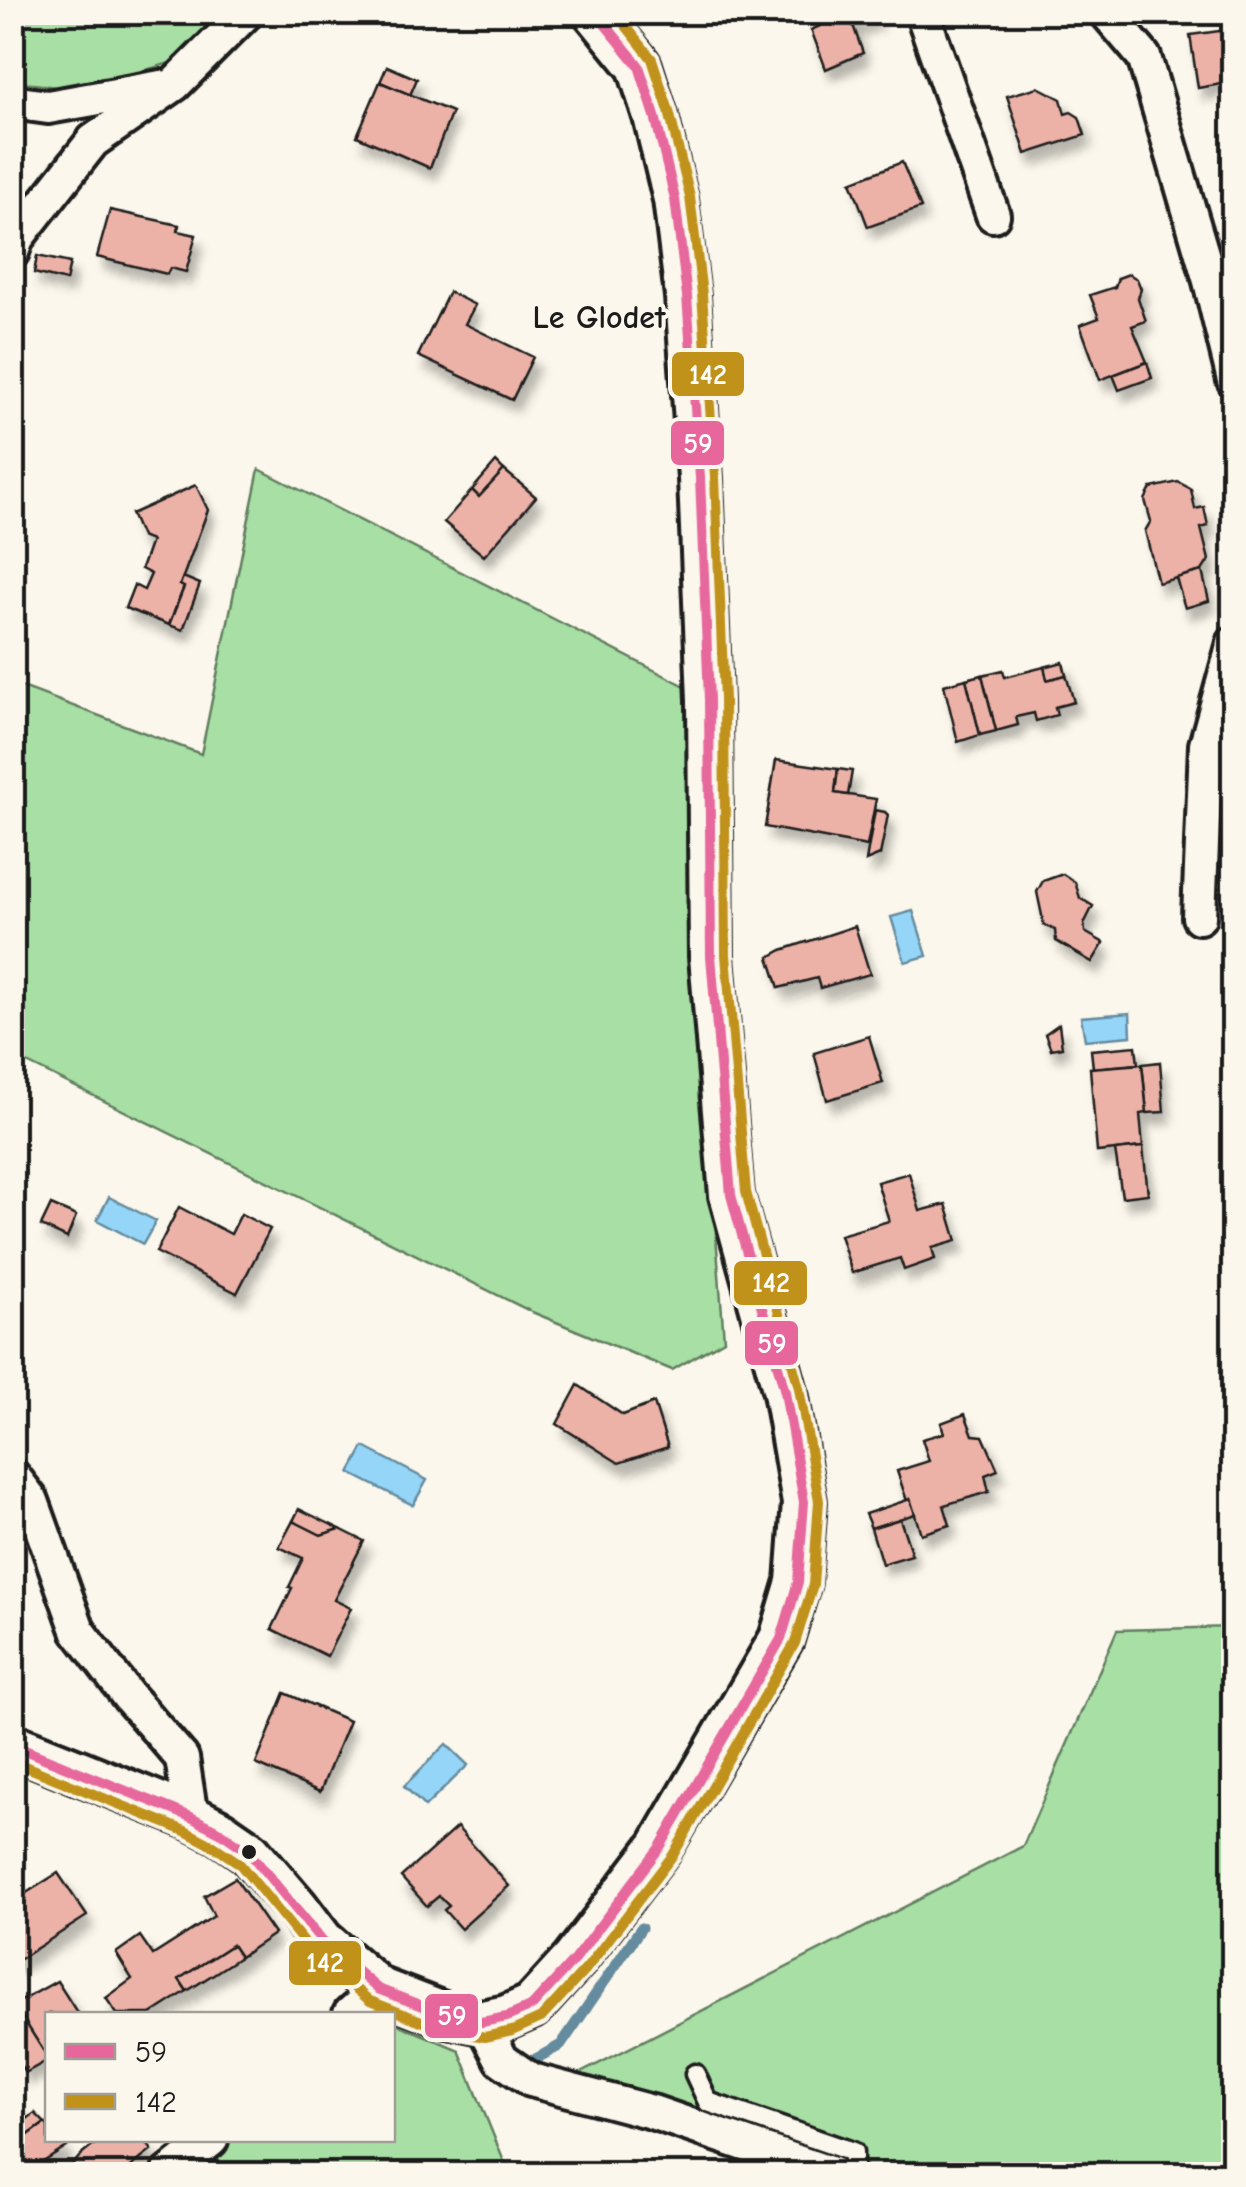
<svg xmlns="http://www.w3.org/2000/svg" width="1246" height="2187" font-family="'Comic Neue',sans-serif">
	<defs>
		<filter id="shadow"><feDropShadow dx="6" dy="11" stdDeviation="5" flood-color="#0004"/></filter>
	</defs>
	<rect width="100%" height="100%" fill="#fbf7ec"/>
	<filter id="ink" filterUnits="userSpaceOnUse"><feTurbulence type="fractalNoise" baseFrequency=".01" numOctaves="2"/><feDisplacementMap in="SourceGraphic" scale="20" xChannelSelector="R" yChannelSelector="G"/><feConvolveMatrix kernelMatrix="1 2 1 2 8 2 1 2 1" color-interpolation-filters="sRGB"/></filter>
	<g filter="url(#ink)">
		<g fill="#a7dfa4" stroke="#627e60" stroke-width="2.5">
			<path d="M13,13H224L184,59L77,90L13,81Z"/>
			<path d="M259,469L689,688L688,866L724,1340L672,1370L532,1312L13,1056L12,683L201,754Z"/>
			<path d="M1233,1627V2174H891L569,2079L1023,1846L1117,1630Z"/>
			<path d="M393,2022L459,2050L509,2174H187L227,2140H392Z"/>
		</g>
		<g fill="#95d5f7" stroke="#658b9f" stroke-width="2.5">
			<path d="M913,911L927,956L905,962L891,917Z"/>
			<path d="M1130,1013L1131,1036L1085,1040L1081,1017Z"/>
			<path d="M109,1197L156,1221L143,1244L97,1220Z"/>
			<path d="M364,1447L427,1480L413,1505L350,1473Z"/>
			<path d="M446,1744L468,1765L425,1807L404,1786Z"/>
		</g>
		<g fill="none" stroke-linecap="round" stroke-linejoin="round">
			<path stroke="#658b9f" stroke-width="11" d="M530,2062L561,2045L641,1928"/>
		</g>
		<g fill="#ecb2a7" stroke="#1c1c1c" stroke-width="2.5" filter="url(#shadow)">
			<path d="M817,12H875L877,17L853,25L863,53L826,69L811,30L822,25Z"/>
			<path d="M1234,29V88L1228,89L1227,83L1198,88L1190,35Z"/>
			<path d="M387,66L417,79L410,95L380,82Z"/>
			<path d="M380,82L452,112L430,168L357,136Z"/>
			<path d="M1038,87L1061,99L1065,114L1071,112L1079,117L1085,135L1026,154L1007,96Z"/>
			<path d="M902,162L921,208L868,227L851,182Z"/>
			<path d="M110,210L179,225L178,231L196,235L186,272L170,268L167,274L97,257Z"/>
			<path d="M37,256L70,263L66,281L34,273Z"/>
			<path d="M1129,274L1137,279L1141,289L1138,298L1146,321L1132,326L1147,362L1100,380L1080,325L1099,318L1090,295L1115,287L1118,278Z"/>
			<path d="M449,292L475,305L465,324L533,357L512,400L418,356Z"/>
			<path d="M1147,362L1152,378L1119,390L1113,375Z"/>
			<path d="M496,462L504,470L479,497L472,490Z"/>
			<path d="M504,470L536,497L484,556L444,522L472,490L479,497Z"/>
			<path d="M1178,482L1191,489L1195,509L1204,507L1208,526L1201,528L1209,560L1202,571L1158,583L1145,531L1151,521L1145,500L1151,488Z"/>
			<path d="M196,485L208,510L180,585L184,587L169,625L125,608L134,585L144,590L151,574L141,569L151,541L141,537L131,514Z"/>
			<path d="M1202,571L1209,601L1185,608L1176,578Z"/>
			<path d="M183,577L200,584L183,630L169,625L184,587L180,585Z"/>
			<path d="M1063,662L1066,675L1047,680L1044,667Z"/>
			<path d="M1044,667L1047,680L1066,675L1074,702L1055,707L1057,715L1036,721L1034,713L1016,717L1018,725L996,731L982,675L1003,670L1005,677Z"/>
			<path d="M982,675L996,731L980,735L966,679Z"/>
			<path d="M966,679L980,735L958,742L944,685Z"/>
			<path d="M776,760L838,769L835,793L876,799L867,846L765,827Z"/>
			<path d="M838,769L852,771L848,795L835,793Z"/>
			<path d="M875,810L885,812L888,815L880,855L866,861Z"/>
			<path d="M1063,874L1075,882L1080,898L1093,906L1084,924L1085,932L1104,943L1092,962L1056,941L1055,930L1044,925L1037,892L1043,881Z"/>
			<path d="M855,926L870,974L820,988L817,978L779,988L769,957L782,950Z"/>
			<path d="M1059,1024L1062,1047L1051,1049L1045,1034Z"/>
			<path d="M869,1036L883,1083L827,1100L814,1053Z"/>
			<path d="M1136,1046L1138,1064L1093,1068L1091,1050Z"/>
			<path d="M1160,1062L1164,1112L1147,1113L1142,1064Z"/>
			<path d="M1142,1064L1147,1113L1140,1114L1143,1147L1097,1152L1090,1068Z"/>
			<path d="M1143,1147L1148,1194L1122,1197L1115,1150Z"/>
			<path d="M909,1173L920,1211L946,1204L957,1241L932,1248L935,1259L904,1270L900,1258L852,1273L840,1235L889,1221L877,1182Z"/>
			<path d="M51,1205L76,1216L67,1238L41,1226Z"/>
			<path d="M179,1207L231,1234L241,1214L270,1229L237,1293L156,1252Z"/>
			<path d="M578,1385L623,1415L654,1403L668,1447L619,1463L557,1424Z"/>
			<path d="M965,1414L973,1435L983,1436L998,1470L985,1475L989,1492L944,1505L950,1525L921,1534L910,1499L907,1501L897,1471L929,1461L922,1439L944,1433L941,1423Z"/>
			<path d="M910,1499L915,1514L871,1528L865,1514Z"/>
			<path d="M299,1509L340,1529L321,1535L293,1521Z"/>
			<path d="M900,1519L912,1555L882,1564L871,1528Z"/>
			<path d="M293,1521L321,1535L340,1529L364,1541L334,1600L351,1608L327,1656L272,1629L292,1588L289,1587L303,1558L279,1547Z"/>
			<path d="M285,1693L349,1721L320,1792L256,1764Z"/>
			<path d="M457,1827L509,1886L461,1929L444,1910L449,1906L439,1896L427,1906L401,1877Z"/>
			<path d="M58,1873L87,1916L12,1964V1902Z"/>
			<path d="M235,1878L274,1934L240,1957L232,1945L179,1979L187,1991L151,2014H117L106,1998L132,1979L116,1953L140,1936L153,1955L214,1916L204,1896Z"/>
			<path d="M232,1945L240,1957L187,1991L179,1979Z"/>
			<path d="M57,1981L78,2014H48V2058L14,2005Z"/>
			<path d="M17,2009L48,2058V2060L25,2073L12,2051V2011Z"/>
			<path d="M12,2098L27,2119L35,2113L45,2123L12,2147Z"/>
			<path d="M45,2123L48,2126V2140H60L67,2147L24,2174H16L12,2169V2147Z"/>
			<path d="M100,2140H144L152,2150L122,2174H65L80,2156Z"/>
			<path d="M742,2160L797,2174H737Z"/>
		</g>
		<g fill="none" stroke-linecap="round" stroke-linejoin="round">
			<defs>
				<path id="service" d="M695,2074L708,2102L853,2152V2174"/>
				<g id="minor">
					<path d="M922,12L993,215"/>
					<path d="M1106,12L1144,57L1210,281L1234,380"/>
					<path d="M12,102L48,107L161,87"/>
					<path d="M12,252L17,238L93,141L175,84L247,12"/>
					<path d="M1199,917L1206,745L1234,643"/>
					<path d="M12,1475L32,1501L78,1630L128,1696L182,1758L191,1817"/>
					<path d="M350,2014L378,1989"/>
					<path d="M482,2022L502,2060L531,2080L652,2112L832,2174"/>
					<path d="M168,2174L211,2140"/>
				</g>
				<path id="tertiary" d="M12,1745L191,1817L220,1832L249,1852L297,1908L322,1941L378,1989L443,2014L482,2022L507,2017L532,2006L574,1960L660,1847L781,1639L798,1582L804,1502L785,1392L731,1195L711,956L709,700L700,478L687,296L675,199L655,116L639,66L595,12"/>
			</defs>
			<use href="#service" stroke="#1c1c1c" stroke-width="25"/>
			<use href="#minor" stroke="#1c1c1c" stroke-width="40"/>
			<use href="#tertiary" stroke="#1c1c1c" stroke-width="50"/>
			<use href="#service" stroke="#fbf7ec" stroke-width="18"/>
			<use href="#minor" stroke="#fbf7ec" stroke-width="32"/>
			<use href="#tertiary" stroke="#fbf7ec" stroke-width="42"/>
			<defs>
				<path id="bus-1" d="M12,1745L191,1817L220,1832L249,1852L322,1941L378,1989L443,2014L482,2022L507,2017L532,2006L574,1960L660,1847L781,1639L798,1582L804,1502L785,1392L731,1195L711,956L709,700L700,478L687,296L675,199L655,116L639,66L595,12"/>
				<path id="bus-2" d="M12,1761L185,1831L212,1845L239,1863L311,1951L370,2001L439,2028L485,2037L512,2031L541,2018L586,1969L673,1855L795,1643L813,1585L819,1501L799,1388L746,1192L726,955L724,699L715,477L702,294L690,197L669,111L652,59L615,12"/>
			</defs>
			<use href="#bus-1" stroke="#fbf7ec" stroke-width="18"/>
			<use href="#bus-2" stroke="#fbf7ec" stroke-width="18"/>
			<use href="#bus-1" stroke="#e7679c" stroke-width="10"/>
			<use href="#bus-2" stroke="#c0921a" stroke-width="10"/>
		</g>
	</g>
	<circle fill="#1c1c1c" stroke="#fbf7ec" stroke-width="4" cx="249" cy="1852" r="9"/>
	<g text-anchor="middle" dominant-baseline="central" stroke-width="8" stroke-linejoin="round" paint-order="stroke">
		<g font-size="32" font-weight="bold" fill="#1c1c1c" stroke="#fbf7ec">
			<text x="599" y="317">Le Glodet</text>
		</g>
	</g>
	<g stroke="#fbf7ec" stroke-width="4">
		<rect x="670" y="350" width="76" height="48" rx="10" fill="#c0921a"/>
		<rect x="669" y="419" width="57" height="48" rx="10" fill="#e7679c"/>
		<rect x="732" y="1259" width="77" height="48" rx="10" fill="#c0921a"/>
		<rect x="743" y="1319" width="57" height="48" rx="10" fill="#e7679c"/>
		<rect x="287" y="1939" width="76" height="48" rx="10" fill="#c0921a"/>
		<rect x="423" y="1992" width="57" height="48" rx="10" fill="#e7679c"/>
	</g>
	<g font-size="28" text-anchor="middle" font-weight="bold" fill="#fff">
		<text x="708" y="384">142</text>
		<text x="698" y="453">59</text>
		<text x="771" y="1292">142</text>
		<text x="772" y="1353">59</text>
		<text x="325" y="1972">142</text>
		<text x="452" y="2025">59</text>
	</g>
	<rect width="1246" height="2187" fill="none" stroke="#fbf7ec" stroke-width="50"/>
	<rect x="25" y="25" width="1196" height="2137" fill="none" stroke="#1c1c1c" stroke-width="4" filter="url(#ink)"/>
	<rect x="45" y="2012" width="350" height="130" fill="#fbf7ec" stroke="#a29f99" stroke-width="2.5"/>
	<rect x="65" y="2044" width="50" height="15" fill="#e7679c" stroke="#a29f99" stroke-width="2.5"/>
	<text x="135" y="2062" font-size="30" fill="#1c1c1c">59</text>
	<rect x="65" y="2094" width="50" height="15" fill="#c0921a" stroke="#a29f99" stroke-width="2.5"/>
	<text x="135" y="2112" font-size="30" fill="#1c1c1c">142</text>
</svg>
